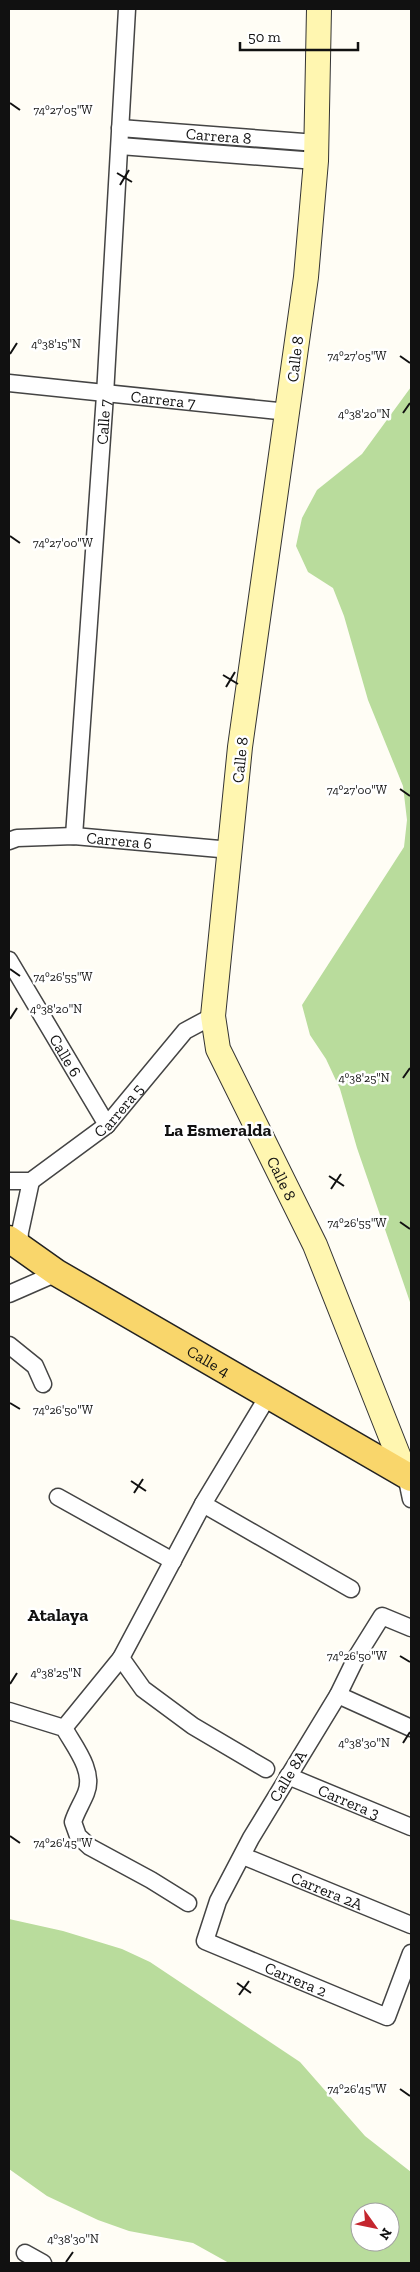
<svg xmlns="http://www.w3.org/2000/svg" width="420" height="2272" font-family="'Zilla Slab',serif">
	<rect width="100%" height="100%" fill="#fffdf5"/>
	<g fill="#b9dc9c" fill-rule="evenodd">
		<path d="M411,387V1305L357,1148L340,1089L326,1059L310,1035L302,1005L404,847L407,820L403,786L368,700L344,616L333,588L308,572L296,546L302,518L317,490L362,454Z"/>
		<path d="M9,1919L63,1931L122,1949L150,1962L300,2062L365,2136L411,2172V2263H229L193,2243L129,2231L98,2220L47,2196L9,2169ZM360,2212H390V2242H360Z"/>
	</g>
	<g fill="none" stroke-linecap="round" stroke-linejoin="round">
		<defs>
			<g id="minor">
				<path id="s1" d="M120,128L317,143"/>
				<path d="M120,146L316,161"/>
				<path id="s2" d="M9,383L288,412"/>
				<path id="s3" d="M74,836L105,395L127,9"/>
				<path id="s4" d="M9,841L17,838L74,836L231,850"/>
				<path id="s5" d="M9,960L107,1125"/>
				<path id="s6" d="M9,1181H31L107,1125L185,1031L213,1016"/>
				<path d="M19,1246L20,1232L31,1181"/>
				<path d="M9,1294L57,1273"/>
				<path d="M9,1345L35,1366L43,1384"/>
				<path d="M406,1475L411,1499"/>
				<path d="M58,1497L173,1561"/>
				<path d="M203,1504L351,1589"/>
				<path id="s7" d="M411,1628L382,1616L357,1656L338,1695L251,1838L218,1901L205,1941L387,2017L411,1953"/>
				<path d="M121,1658L143,1689L193,1726L266,1769"/>
				<path d="M338,1695L411,1728"/>
				<path d="M9,1711L64,1728C74,1746 95,1771 86,1793C82,1803 76,1812 73,1822L78,1836L90,1847L151,1880L188,1903"/>
				<path d="M64,1728L121,1658L203,1504L268,1396"/>
				<path id="s8" d="M288,1776L411,1827"/>
				<path id="s9" d="M243,1856L411,1925"/>
				<path d="M25,2253L43,2263"/>
			</g>
			<g id="secondary">
				<path id="s10" d="M319,9L316,161L306,277L240,747L213,1016L218,1049L315,1245L406,1475"/>
			</g>
			<g id="primary">
				<path id="s11" d="M9,1239L57,1273L411,1478"/>
			</g>
		</defs>
		<use href="#minor" stroke="#444" stroke-width="19"/>
		<use href="#secondary" stroke="#333" stroke-width="26"/>
		<use href="#primary" stroke="#222" stroke-width="29"/>
		<use href="#minor" stroke="#fff" stroke-width="16"/>
		<use href="#secondary" stroke="#fff6b0" stroke-width="24"/>
		<use href="#primary" stroke="#f9d66b" stroke-width="26"/>
	</g>
	<path fill="none" stroke="#111" stroke-width="2" d="M10,103L20,110M117,173L132,182M120,185L129,170M10,354L17,343M400,356L410,363M403,413L410,403M10,536L20,543M223,675L238,684M226,687L235,672M400,789L410,796M10,969L20,976M10,1019L17,1008M403,1078L410,1068M329,1176L344,1186M331,1189L341,1174M400,1222L410,1229M10,1403L20,1409M131,1481L146,1491M134,1493L143,1479M400,1656L410,1662M10,1684L17,1673M403,1743L410,1732M10,1836L20,1843M237,1983L251,1993M239,1995L249,1981M400,2089L410,2096M66,2262L73,2252"/>
	<g text-anchor="middle" dominant-baseline="central" stroke-width="5" stroke-linejoin="round" paint-order="stroke">
		<g font-size="16" fill="#111" stroke="#fff">
			<text stroke="none"><textPath href="#s1" startOffset="99">Carrera 8</textPath></text>
			<text transform="translate(295 359) rotate(-83)">Calle 8</text>
			<text stroke="none"><textPath href="#s2" startOffset="155">Carrera 7</textPath></text>
			<text stroke="none"><textPath href="#s3" startOffset="415">Calle 7</textPath></text>
			<text transform="translate(240 760) rotate(-84)">Calle 8</text>
			<text stroke="none"><textPath href="#s4" startOffset="111">Carrera 6</textPath></text>
			<text stroke="none"><textPath href="#s5" startOffset="111">Calle 6</textPath></text>
			<text stroke="none"><textPath href="#s6" startOffset="135">Carrera 5</textPath></text>
			<text stroke="none"><textPath href="#s10" startOffset="1191">Calle 8</textPath></text>
			<text stroke="none"><textPath href="#s11" startOffset="234">Calle 4</textPath></text>
			<text transform="translate(288 1776) rotate(-59)">Calle 8A</text>
			<text stroke="none"><textPath href="#s8" startOffset="66">Carrera 3</textPath></text>
			<text stroke="none"><textPath href="#s9" startOffset="91">Carrera 2A</textPath></text>
			<text stroke="none"><textPath href="#s7" startOffset="501">Carrera 2</textPath></text>
		</g>
		<g font-size="18" font-weight="bold" fill="#111" stroke="#fff">
			<text x="218" y="1130">La Esmeralda</text>
			<text x="58" y="1615">Atalaya</text>
		</g>
	</g>
	<g font-size="12" text-anchor="middle" fill="#111" stroke="#fff" stroke-width="5" stroke-linejoin="round" paint-order="stroke">
		<text x="63" y="114">74°27'05"W</text>
		<text x="56" y="348">4°38'15"N</text>
		<text x="357" y="360">74°27'05"W</text>
		<text x="364" y="418">4°38'20"N</text>
		<text x="63" y="547">74°27'00"W</text>
		<text x="357" y="794">74°27'00"W</text>
		<text x="63" y="981">74°26'55"W</text>
		<text x="56" y="1013">4°38'20"N</text>
		<text x="364" y="1082">4°38'25"N</text>
		<text x="357" y="1227">74°26'55"W</text>
		<text x="63" y="1414">74°26'50"W</text>
		<text x="357" y="1660">74°26'50"W</text>
		<text x="56" y="1677">4°38'25"N</text>
		<text x="364" y="1747">4°38'30"N</text>
		<text x="63" y="1847">74°26'45"W</text>
		<text x="357" y="2093">74°26'45"W</text>
		<text x="73" y="2243">4°38'30"N</text>
	</g>
	<rect width="420" height="2272" fill="none" stroke="#111111" stroke-width="20"/>
	<g transform="translate(375 2227) rotate(123)"><circle r="24" fill="#ffffff" stroke="#a0a0a0"/>
	<path d="M0-4L9 19L0 12L-9 19Z" fill="#c4262e"/>
	<text y="-8" font-size="14" font-weight="bold" text-anchor="middle" fill="#111111">N</text>
	</g>
	<path d="M240 42v8h118v-8" fill="none" stroke="#111111" stroke-width="2.5"/>
	<text x="248" y="42" font-size="15" fill="#111111" stroke="#ffffff" stroke-width="4" paint-order="stroke">50 m</text>
</svg>
